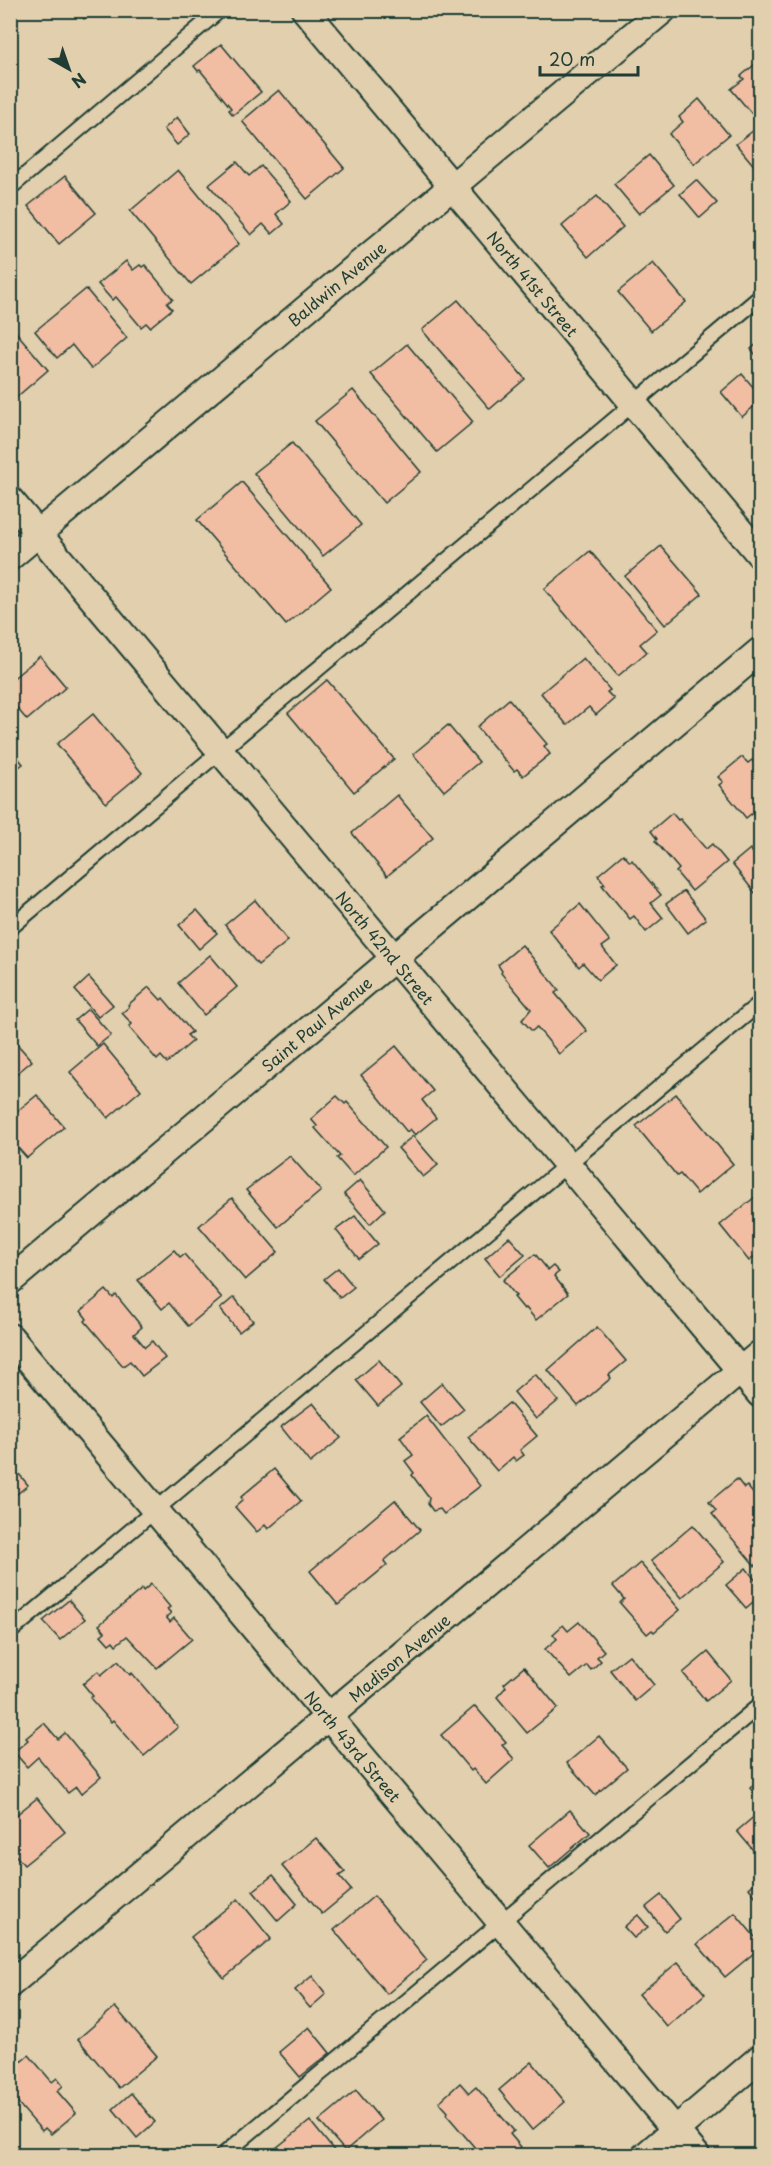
<svg xmlns="http://www.w3.org/2000/svg" width="771" height="2166" font-family="'Playpen Sans',sans-serif">
	<rect width="100%" height="100%" fill="#e1cfad"/>
	<filter id="ink" filterUnits="userSpaceOnUse"><feTurbulence type="fractalNoise" baseFrequency=".0167" numOctaves="2"/><feDisplacementMap in="SourceGraphic" scale="12" xChannelSelector="R" yChannelSelector="G"/><feConvolveMatrix kernelMatrix="1 2 1 2 8 2 1 2 1" color-interpolation-filters="sRGB"/></filter>
	<g filter="url(#ink)">
		<g fill="#f2bea3" stroke="#1f3d34" stroke-width="1.5">
			<path d="M77,10H94L84,19Z"/>
			<path d="M221,44L261,92L233,115L229,110L231,108L200,70L198,71L194,66Z"/>
			<path d="M760,60V121L758,119L757,120L731,89L744,79L741,76Z"/>
			<path d="M279,90L344,168L307,199L242,121Z"/>
			<path d="M699,99L729,135L694,164L669,134L683,122L679,117Z"/>
			<path d="M177,117L190,134L177,145L164,129Z"/>
			<path d="M754,130L760,138V165L756,168L736,144Z"/>
			<path d="M649,155L674,185L639,214L614,184Z"/>
			<path d="M237,162L249,176L261,166L291,201L276,214L284,224L272,234L263,224L251,235L209,185Z"/>
			<path d="M178,170L239,244L191,284L130,211Z"/>
			<path d="M65,176L96,213L59,244L28,206Z"/>
			<path d="M696,180L717,203L700,218L680,194Z"/>
			<path d="M597,196L623,227L588,257L562,226Z"/>
			<path d="M126,261L133,270L140,265L142,267L145,265L173,299L167,303L172,309L150,327L146,323L141,327L116,297L112,300L98,284Z"/>
			<path d="M653,263L686,302L651,331L618,292Z"/>
			<path d="M86,289L127,338L91,369L72,345L57,358L35,331Z"/>
			<path d="M458,300L525,379L490,409L422,330Z"/>
			<path d="M10,325L48,370L12,401L10,399Z"/>
			<path d="M760,341V360L751,349Z"/>
			<path d="M407,344L473,422L437,452L371,374Z"/>
			<path d="M742,374L760,395V401L742,417L721,392Z"/>
			<path d="M353,390L421,472L384,503L315,421Z"/>
			<path d="M292,443L361,525L323,556L254,473Z"/>
			<path d="M242,482L331,587L286,625L197,520Z"/>
			<path d="M661,546L702,594L665,625L625,576Z"/>
			<path d="M590,551L657,630L640,644L647,652L618,676L544,589Z"/>
			<path d="M40,656L66,687L27,720L10,700V681Z"/>
			<path d="M583,658L610,690L607,692L614,699L596,715L589,707L567,725L541,693Z"/>
			<path d="M327,680L394,759L354,792L288,713Z"/>
			<path d="M509,699L547,744L544,746L550,754L523,776L517,769L514,771L477,727Z"/>
			<path d="M93,714L142,773L106,803L57,744Z"/>
			<path d="M448,725L479,762L444,791L413,754Z"/>
			<path d="M10,748L23,764L10,774Z"/>
			<path d="M742,757L748,763L752,760L760,770V814L755,818L751,814L746,818L719,785L723,782L718,777Z"/>
			<path d="M397,795L433,838L387,876L352,833Z"/>
			<path d="M672,813L678,820L680,819L706,849L712,844L727,862L692,891L676,872L679,869L655,841L657,839L651,831Z"/>
			<path d="M750,849L760,862V889L755,893L732,864Z"/>
			<path d="M623,854L630,862L632,860L661,895L651,903L663,918L646,932L634,916L630,919L602,885L605,884L598,875Z"/>
			<path d="M684,891L706,919L688,933L666,904Z"/>
			<path d="M255,900L288,941L258,965L225,925Z"/>
			<path d="M580,904L610,941L602,947L616,965L598,980L583,963L579,967L549,930Z"/>
			<path d="M197,910L217,933L199,949L179,925Z"/>
			<path d="M522,945L559,990L555,993L587,1031L559,1054L537,1027L532,1031L522,1020L531,1009L501,973L502,971L498,965Z"/>
			<path d="M210,955L237,987L204,1015L178,983Z"/>
			<path d="M89,977L113,1005L98,1017L75,990Z"/>
			<path d="M149,987L161,1000L163,998L192,1032L187,1035L193,1041L167,1063L161,1056L157,1060L129,1027L132,1024L122,1013L129,1007L128,1005Z"/>
			<path d="M88,1009L111,1035L97,1046L75,1020Z"/>
			<path d="M10,1036L32,1061L10,1079Z"/>
			<path d="M103,1044L141,1090L108,1118L70,1072Z"/>
			<path d="M396,1046L433,1091L422,1100L436,1118L415,1135L410,1129L407,1132L361,1075Z"/>
			<path d="M676,1094L733,1164L697,1194L680,1174L677,1176L636,1126Z"/>
			<path d="M37,1095L64,1127L27,1158L10,1139V1117Z"/>
			<path d="M337,1096L345,1104L347,1102L386,1147L353,1176L337,1158L340,1156L315,1128L317,1126L311,1119Z"/>
			<path d="M413,1136L438,1165L423,1177L398,1148Z"/>
			<path d="M290,1156L321,1191L278,1227L246,1190Z"/>
			<path d="M360,1180L385,1210L370,1224L344,1194Z"/>
			<path d="M760,1193V1252L749,1261L720,1225Z"/>
			<path d="M232,1198L278,1252L245,1280L199,1226Z"/>
			<path d="M355,1216L378,1244L359,1259L336,1230Z"/>
			<path d="M509,1237L525,1255L500,1276L485,1258Z"/>
			<path d="M174,1250L180,1257L184,1254L222,1298L188,1326L169,1303L162,1309L138,1280Z"/>
			<path d="M535,1254L548,1270L553,1266L559,1272L554,1276L568,1294L536,1320L526,1308L524,1309L514,1297L516,1296L503,1280Z"/>
			<path d="M338,1268L354,1287L340,1298L324,1279Z"/>
			<path d="M106,1290L113,1298L116,1295L142,1327L134,1334L145,1347L152,1341L165,1358L142,1376L130,1361L123,1366L85,1321L87,1319L81,1311Z"/>
			<path d="M234,1297L253,1321L239,1332L220,1309Z"/>
			<path d="M597,1327L626,1361L609,1375L611,1378L578,1406L548,1370Z"/>
			<path d="M379,1360L401,1387L378,1406L356,1380Z"/>
			<path d="M535,1374L558,1401L536,1419L514,1392Z"/>
			<path d="M442,1383L464,1409L441,1427L420,1402Z"/>
			<path d="M313,1403L341,1438L310,1463L281,1427Z"/>
			<path d="M509,1403L537,1436L520,1450L524,1455L516,1461L513,1457L497,1471L468,1437Z"/>
			<path d="M426,1416L480,1486L444,1514L440,1509L433,1511L428,1504L429,1498L412,1475L414,1473L405,1461L413,1455L400,1437Z"/>
			<path d="M14,1468L28,1485L10,1500V1471Z"/>
			<path d="M274,1469L301,1501L268,1529L265,1525L257,1532L235,1507L243,1500L241,1497Z"/>
			<path d="M737,1479L744,1488L747,1486L760,1502V1561L755,1566L712,1514L716,1511L709,1502Z"/>
			<path d="M395,1500L420,1530L384,1561L387,1565L338,1605L310,1571Z"/>
			<path d="M693,1525L724,1562L682,1598L651,1561Z"/>
			<path d="M640,1563L680,1610L654,1632L652,1630L647,1634L620,1603L624,1599L613,1586Z"/>
			<path d="M746,1568L760,1586V1596L746,1608L726,1585Z"/>
			<path d="M151,1584L170,1607L167,1609L171,1613L166,1617L170,1622L174,1618L192,1639L157,1668L127,1636L116,1645L113,1641L109,1644L101,1635L105,1632L99,1625L142,1589L143,1591Z"/>
			<path d="M69,1600L85,1619L60,1640L43,1621Z"/>
			<path d="M579,1622L604,1651L597,1657L601,1661L591,1670L587,1665L571,1678L545,1649L557,1639L553,1634L563,1625L568,1631Z"/>
			<path d="M708,1652L731,1680L706,1701L683,1673Z"/>
			<path d="M629,1655L654,1685L635,1701L610,1670Z"/>
			<path d="M118,1661L130,1675L132,1673L178,1727L144,1756L113,1720L111,1722L90,1698L93,1696L83,1684L98,1671L101,1675Z"/>
			<path d="M524,1667L558,1708L527,1733L497,1697L506,1687L504,1684Z"/>
			<path d="M475,1706L506,1742L502,1745L514,1759L486,1784L473,1769L471,1771L441,1735Z"/>
			<path d="M44,1723L58,1739L65,1733L101,1777L81,1794L76,1787L68,1793L38,1757L27,1767L14,1752L28,1740L26,1738Z"/>
			<path d="M599,1736L627,1768L595,1795L567,1763Z"/>
			<path d="M760,1779V1801L750,1788Z"/>
			<path d="M37,1798L65,1832L24,1865L10,1849V1820Z"/>
			<path d="M570,1810L590,1833L549,1868L529,1845Z"/>
			<path d="M757,1814L760,1818V1854L758,1856L737,1831Z"/>
			<path d="M316,1838L345,1872L339,1876L351,1890L322,1914L282,1866Z"/>
			<path d="M273,1875L297,1904L278,1921L253,1891Z"/>
			<path d="M760,1878V1902L749,1888Z"/>
			<path d="M661,1895L680,1919L665,1931L646,1907Z"/>
			<path d="M374,1896L427,1960L387,1994L334,1930Z"/>
			<path d="M238,1899L271,1939L224,1978L191,1937Z"/>
			<path d="M735,1913L760,1943V1948L725,1977L697,1944Z"/>
			<path d="M638,1915L648,1927L634,1938L624,1927Z"/>
			<path d="M678,1962L705,1994L667,2027L639,1994Z"/>
			<path d="M312,1976L326,1994L310,2008L295,1990Z"/>
			<path d="M115,2007L157,2056L119,2088L78,2039Z"/>
			<path d="M309,2027L330,2053L300,2077L279,2052Z"/>
			<path d="M29,2055L52,2082L57,2078L63,2086L57,2091L76,2113L51,2134L45,2128L42,2131L10,2094V2071Z"/>
			<path d="M532,2062L565,2102L532,2130L499,2090Z"/>
			<path d="M460,2083L469,2093L476,2087L514,2131L510,2134L521,2147L512,2156H482L446,2114L448,2112L439,2102Z"/>
			<path d="M356,2090L381,2120L345,2151L319,2121Z"/>
			<path d="M131,2093L155,2122L137,2138L113,2109Z"/>
			<path d="M310,2121L336,2153L334,2156H283L276,2148Z"/>
		</g>
		<g fill="none" stroke-linecap="round" stroke-linejoin="round">
			<defs>
				<g id="lane">
					<path d="M10,188L220,10"/>
					<path d="M10,928L760,297"/>
					<path d="M10,1632L760,1003"/>
					<path d="M222,2156L760,1705"/>
				</g>
				<g id="street">
					<path id="s1" d="M305,10L760,555"/>
					<path id="s2" d="M10,500L760,1394"/>
					<path id="s3" d="M10,557L663,10"/>
					<path id="s4" d="M10,1281L760,651"/>
					<path id="s5" d="M10,1337L697,2156"/>
					<path id="s6" d="M10,1984L760,1354"/>
					<path d="M645,2156L760,2058"/>
				</g>
			</defs>
			<use href="#lane" stroke="#1f3d34" stroke-width="18"/>
			<use href="#street" stroke="#1f3d34" stroke-width="30"/>
			<use href="#lane" stroke="#e1cfad" stroke-width="14"/>
			<use href="#street" stroke="#e1cfad" stroke-width="26"/>
		</g>
	</g>
	<g text-anchor="middle" dominant-baseline="central" stroke-width="4.5" stroke-linejoin="round" paint-order="stroke">
		<g font-size="16" fill="#1f3d34" stroke="#e1cfad">
			<text stroke="none"><textPath href="#s1" startOffset="356">North 41st Street</textPath></text>
			<text stroke="none"><textPath href="#s3" startOffset="426">Baldwin Avenue</textPath></text>
			<text stroke="none"><textPath href="#s2" startOffset="584">North 42nd Street</textPath></text>
			<text stroke="none"><textPath href="#s4" startOffset="400">Saint Paul Avenue</textPath></text>
			<text stroke="none"><textPath href="#s6" startOffset="508">Madison Avenue</textPath></text>
			<text stroke="none"><textPath href="#s5" startOffset="534">North 43rd Street</textPath></text>
		</g>
	</g>
	<rect width="771" height="2166" fill="none" stroke="#e1cfad" stroke-width="36"/>
	<rect x="18" y="18" width="735" height="2130" fill="none" stroke="#1f3d34" stroke-width="2" filter="url(#ink)"/>
	<g transform="translate(69 69) rotate(140)" stroke="#e1cfad" stroke-width="4.5" paint-order="stroke">
	<path d="M0-4.5L10 22L0 15L-10 22Z" fill="#1f3d34"/>
	<text y="-9" font-size="16" font-weight="bold" text-anchor="middle" fill="#1f3d34">N</text>
	</g>
	<path d="M540 66v9h98v-9" fill="none" stroke="#1f3d34" stroke-width="3"/>
	<text x="549" y="66" font-size="18" fill="#1f3d34" stroke="#e1cfad" stroke-width="4.5" paint-order="stroke">20 m</text>
</svg>
